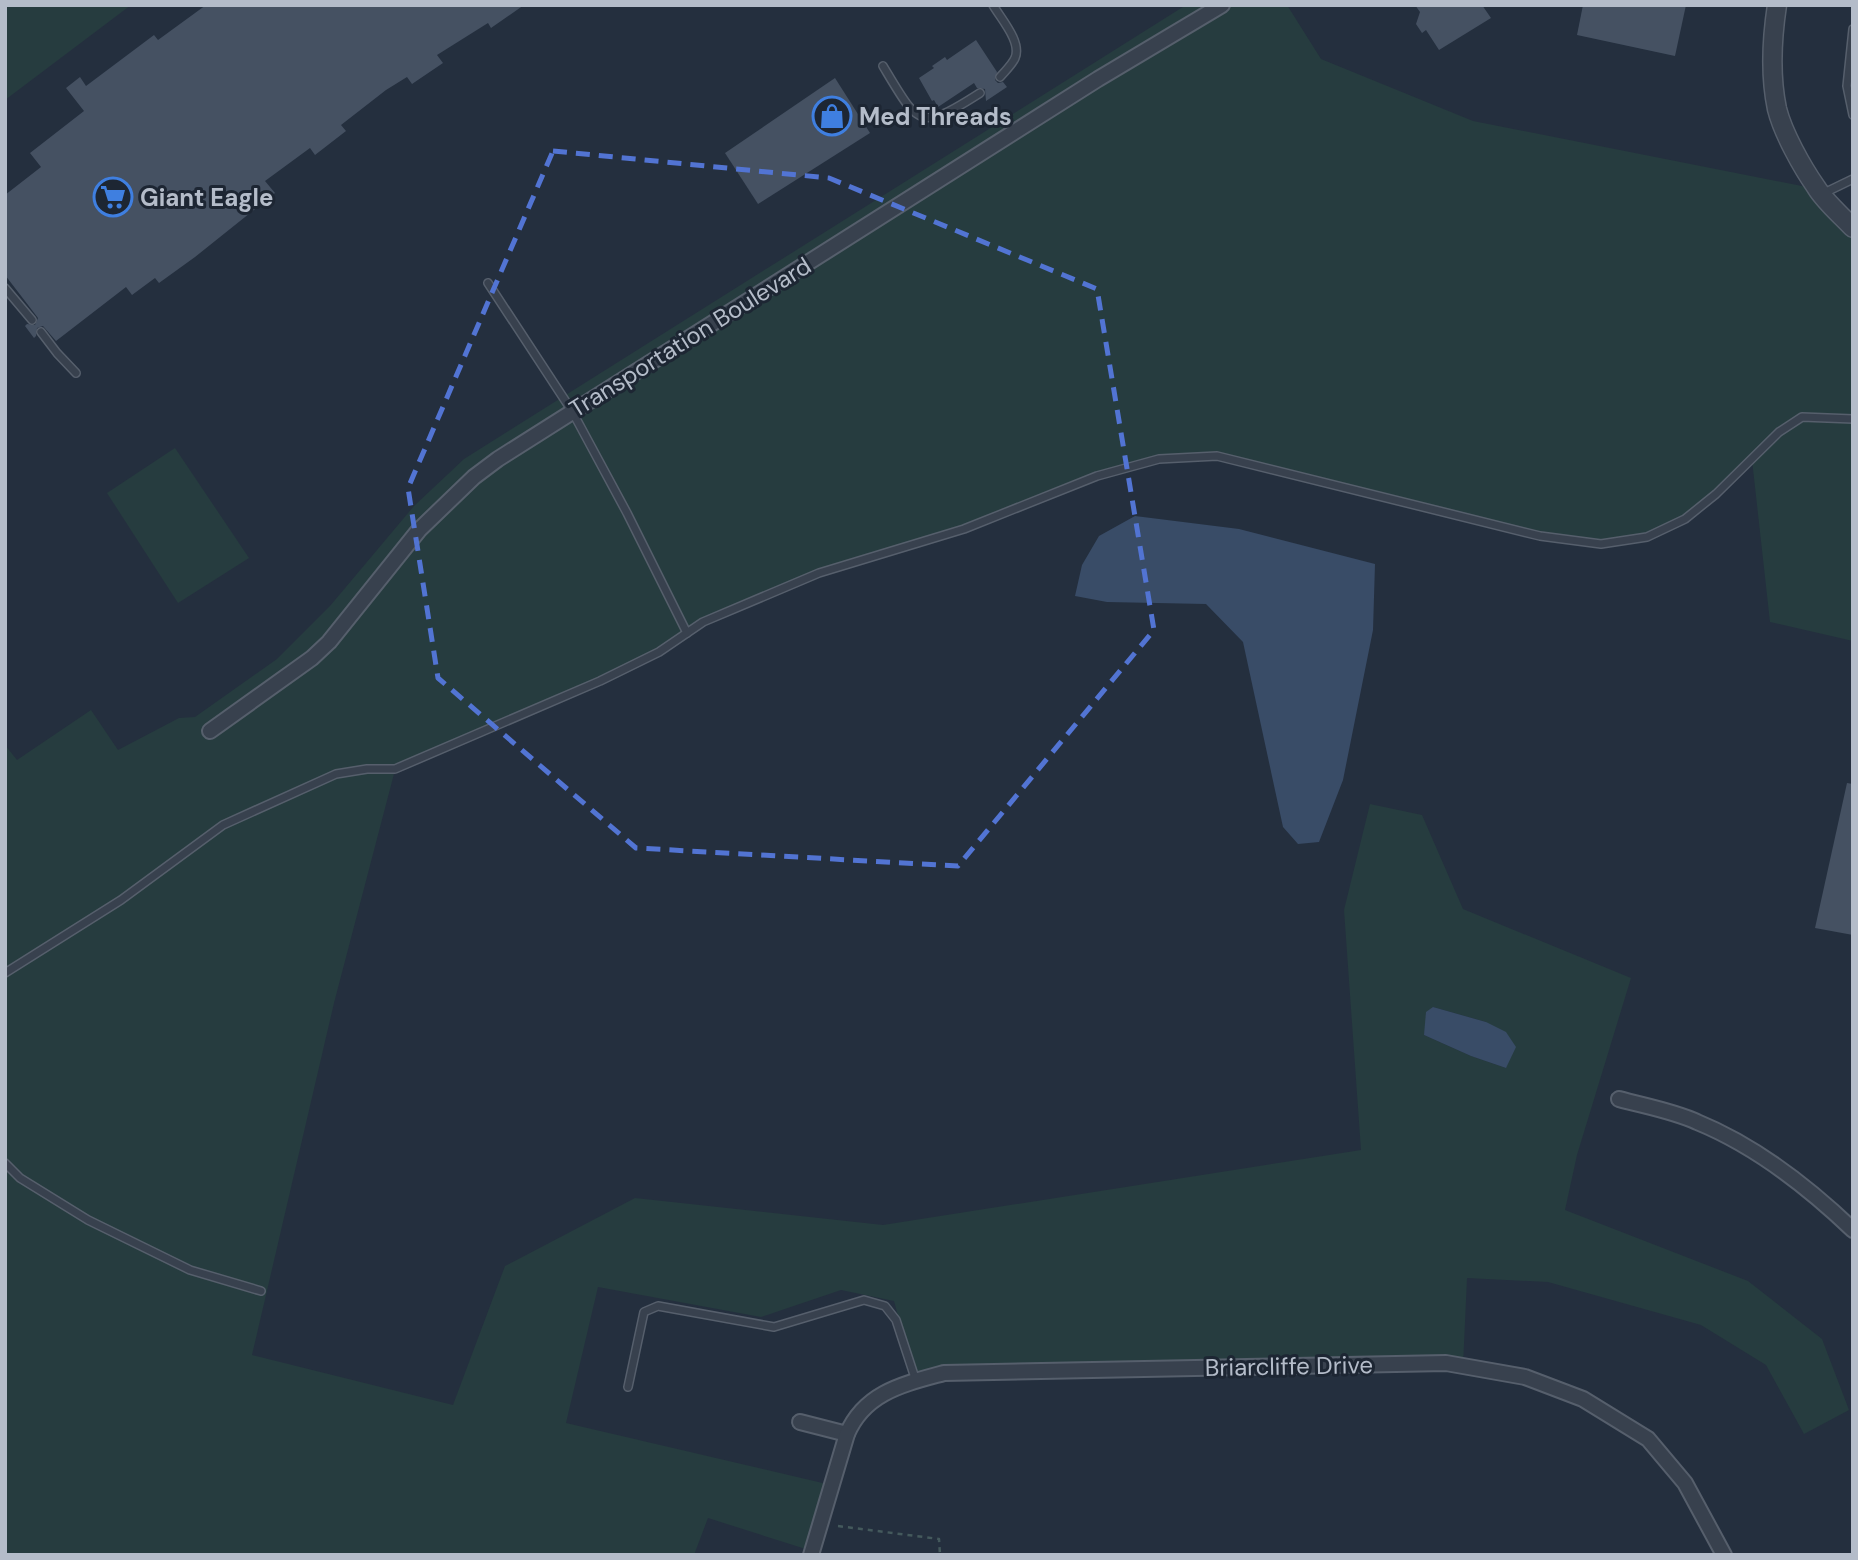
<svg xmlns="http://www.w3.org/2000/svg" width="1858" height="1560" font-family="'DM Sans',sans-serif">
	<rect width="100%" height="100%" fill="#242f3e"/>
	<g fill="#263c3f" fill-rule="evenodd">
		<path d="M5,5H131L5,100Z"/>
		<path d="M1186,5H1287L1321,59L1473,121L1817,189L1853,228V641L1770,622L1752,460L1685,519L1647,537L1601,544L1540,536L1218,456L1159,459L1097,476L964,529L819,573L703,622L659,652L395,770L334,1003L252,1355L453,1405L505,1266L635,1198L883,1225L1361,1150L1344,910L1370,804L1422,815L1463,909L1631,978L1577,1155L1565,1210L1748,1281L1822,1339L1849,1410L1804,1434L1766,1365L1701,1325L1548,1282L1467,1278L1463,1366L1446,1363L916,1381L894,1301L841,1290L761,1317L598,1287L566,1423L831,1485L812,1551L708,1518L694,1555H5V745L17,760L91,710L118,750L179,718L195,717L277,659L330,606L414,506L464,459ZM1433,1007L1486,1022L1506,1068L1471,1056L1424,1035Z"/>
		<path d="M175,448L249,558L178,603L107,493Z"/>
	</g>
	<g fill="#394c67">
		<path d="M1135,516L1239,529L1375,564L1373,630L1343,780L1319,842L1298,844L1283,827L1243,642L1206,604L1107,602L1075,596L1082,565L1099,536Z"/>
		<path d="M1433,1007L1486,1022L1506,1032L1516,1047L1506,1068L1471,1056L1424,1035L1426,1012Z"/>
	</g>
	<g fill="#455162">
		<path d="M206,5H524L491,28L488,23L437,55L443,63L412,84L407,77L386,90L341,125L346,131L315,155L310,148L265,181L275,193L195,257L159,283L155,278L132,295L126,287L56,341L43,326L37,328L36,336L34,338L25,326L27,324L35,325L38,318L5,275V195L41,167L30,153L84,111L66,88L80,77L86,86L154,35L158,40Z"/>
		<path d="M1415,5H1482L1491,18L1439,50L1426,30L1422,33L1416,24L1420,12Z"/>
		<path d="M1583,5H1686L1675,56L1577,35Z"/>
		<path d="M976,40L997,72L995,80L998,83L1003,82L1007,87L986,101L985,89L977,88L974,83L938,107L934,100L932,101L919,78L934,68L932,66L945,57L947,60Z"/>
		<path d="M835,78L870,133L758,204L725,153Z"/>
		<path d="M1847,783L1853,784V935L1815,928Z"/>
	</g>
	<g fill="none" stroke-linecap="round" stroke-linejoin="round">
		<defs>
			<g id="service">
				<path d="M993,5C1001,19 1022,42 1015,58C1012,65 1005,71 1000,77"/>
				<path d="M1853,29L1847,86L1853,115"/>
				<path d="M883,66C919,126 919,132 980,93"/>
				<path d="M1822,194L1853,179"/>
				<path d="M488,283L572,411L627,513L687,633"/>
				<path d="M5,288L32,320"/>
				<path d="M41,332L57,353L76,373"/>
				<path d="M5,973L121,900L223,825L336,774L367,769H395L600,681L659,652L703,622L819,573L964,529L1097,476L1159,459L1217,456L1540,536L1601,544L1647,537L1685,519L1716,494L1779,432L1802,417L1853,419"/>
				<path d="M5,1163L20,1178L88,1220L190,1270L261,1291"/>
				<path d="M628,1387L644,1312L658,1306L774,1327L864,1300L885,1306L896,1320L916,1381"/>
			</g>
			<g id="minor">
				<path d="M210,731L312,658L329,642L419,530L474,477L498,459L1098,79L1222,5"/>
				<path d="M1619,1099C1644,1106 1673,1111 1697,1122C1756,1146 1807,1186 1853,1230"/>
				<path d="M800,1422L847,1434"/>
				<path d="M811,1555L847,1434C865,1392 904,1384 944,1373L1446,1363L1525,1377L1583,1399L1648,1439L1685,1483L1724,1555"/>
			</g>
			<path id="tertiary" d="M1777,5C1772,38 1770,76 1777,109C1783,133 1802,167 1816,187C1825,202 1841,215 1853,228"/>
		</defs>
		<use href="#service" stroke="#565f6c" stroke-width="10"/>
		<use href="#minor" stroke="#565f6c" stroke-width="18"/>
		<use href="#tertiary" stroke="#565f6c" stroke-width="21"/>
		<path stroke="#44595c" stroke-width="2.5" stroke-dasharray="5 5" stroke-linecap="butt" d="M838,1526L939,1539L940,1555"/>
		<use href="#service" stroke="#38414e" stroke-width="7"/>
		<use href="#minor" stroke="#38414e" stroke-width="14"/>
		<use href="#tertiary" stroke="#38414e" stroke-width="18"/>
	</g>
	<path fill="none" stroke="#5274d3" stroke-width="5" stroke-dasharray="14 9" stroke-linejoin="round" d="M553,151L829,178L1097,289L1154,630L958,866L636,848L438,678L408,488Z"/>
	<defs>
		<symbol id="shop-ring" viewBox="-11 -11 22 22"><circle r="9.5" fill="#1d2633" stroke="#3f7fe0" stroke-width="1.5"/><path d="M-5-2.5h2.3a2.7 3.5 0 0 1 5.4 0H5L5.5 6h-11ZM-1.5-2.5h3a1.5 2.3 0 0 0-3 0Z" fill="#3f7fe0"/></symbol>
		<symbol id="supermarket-ring" viewBox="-11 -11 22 22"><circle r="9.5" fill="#1d2633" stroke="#3f7fe0" stroke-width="1.5"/><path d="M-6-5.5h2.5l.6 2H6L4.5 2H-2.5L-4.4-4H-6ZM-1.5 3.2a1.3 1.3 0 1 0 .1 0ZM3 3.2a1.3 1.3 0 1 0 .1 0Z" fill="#3f7fe0"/></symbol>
	</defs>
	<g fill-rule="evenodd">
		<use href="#shop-ring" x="810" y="94" width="44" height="44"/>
		<use href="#supermarket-ring" x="91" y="175" width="44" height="44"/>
	</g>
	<g text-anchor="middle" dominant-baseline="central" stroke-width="6" stroke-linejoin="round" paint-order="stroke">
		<g font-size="24" font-weight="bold" fill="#b4bcc9" stroke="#1d2633" text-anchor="start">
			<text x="859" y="116">Med Threads</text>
			<text x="140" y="197">Giant Eagle</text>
		</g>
		<g font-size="24" fill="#b4bcc9" stroke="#1d2633">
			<text transform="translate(690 337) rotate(-32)">Transportation Boulevard</text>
			<text transform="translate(1289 1366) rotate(-1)">Briarcliffe Drive</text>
		</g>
	</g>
	<rect width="1858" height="1560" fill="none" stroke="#b4bcc9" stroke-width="14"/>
</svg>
